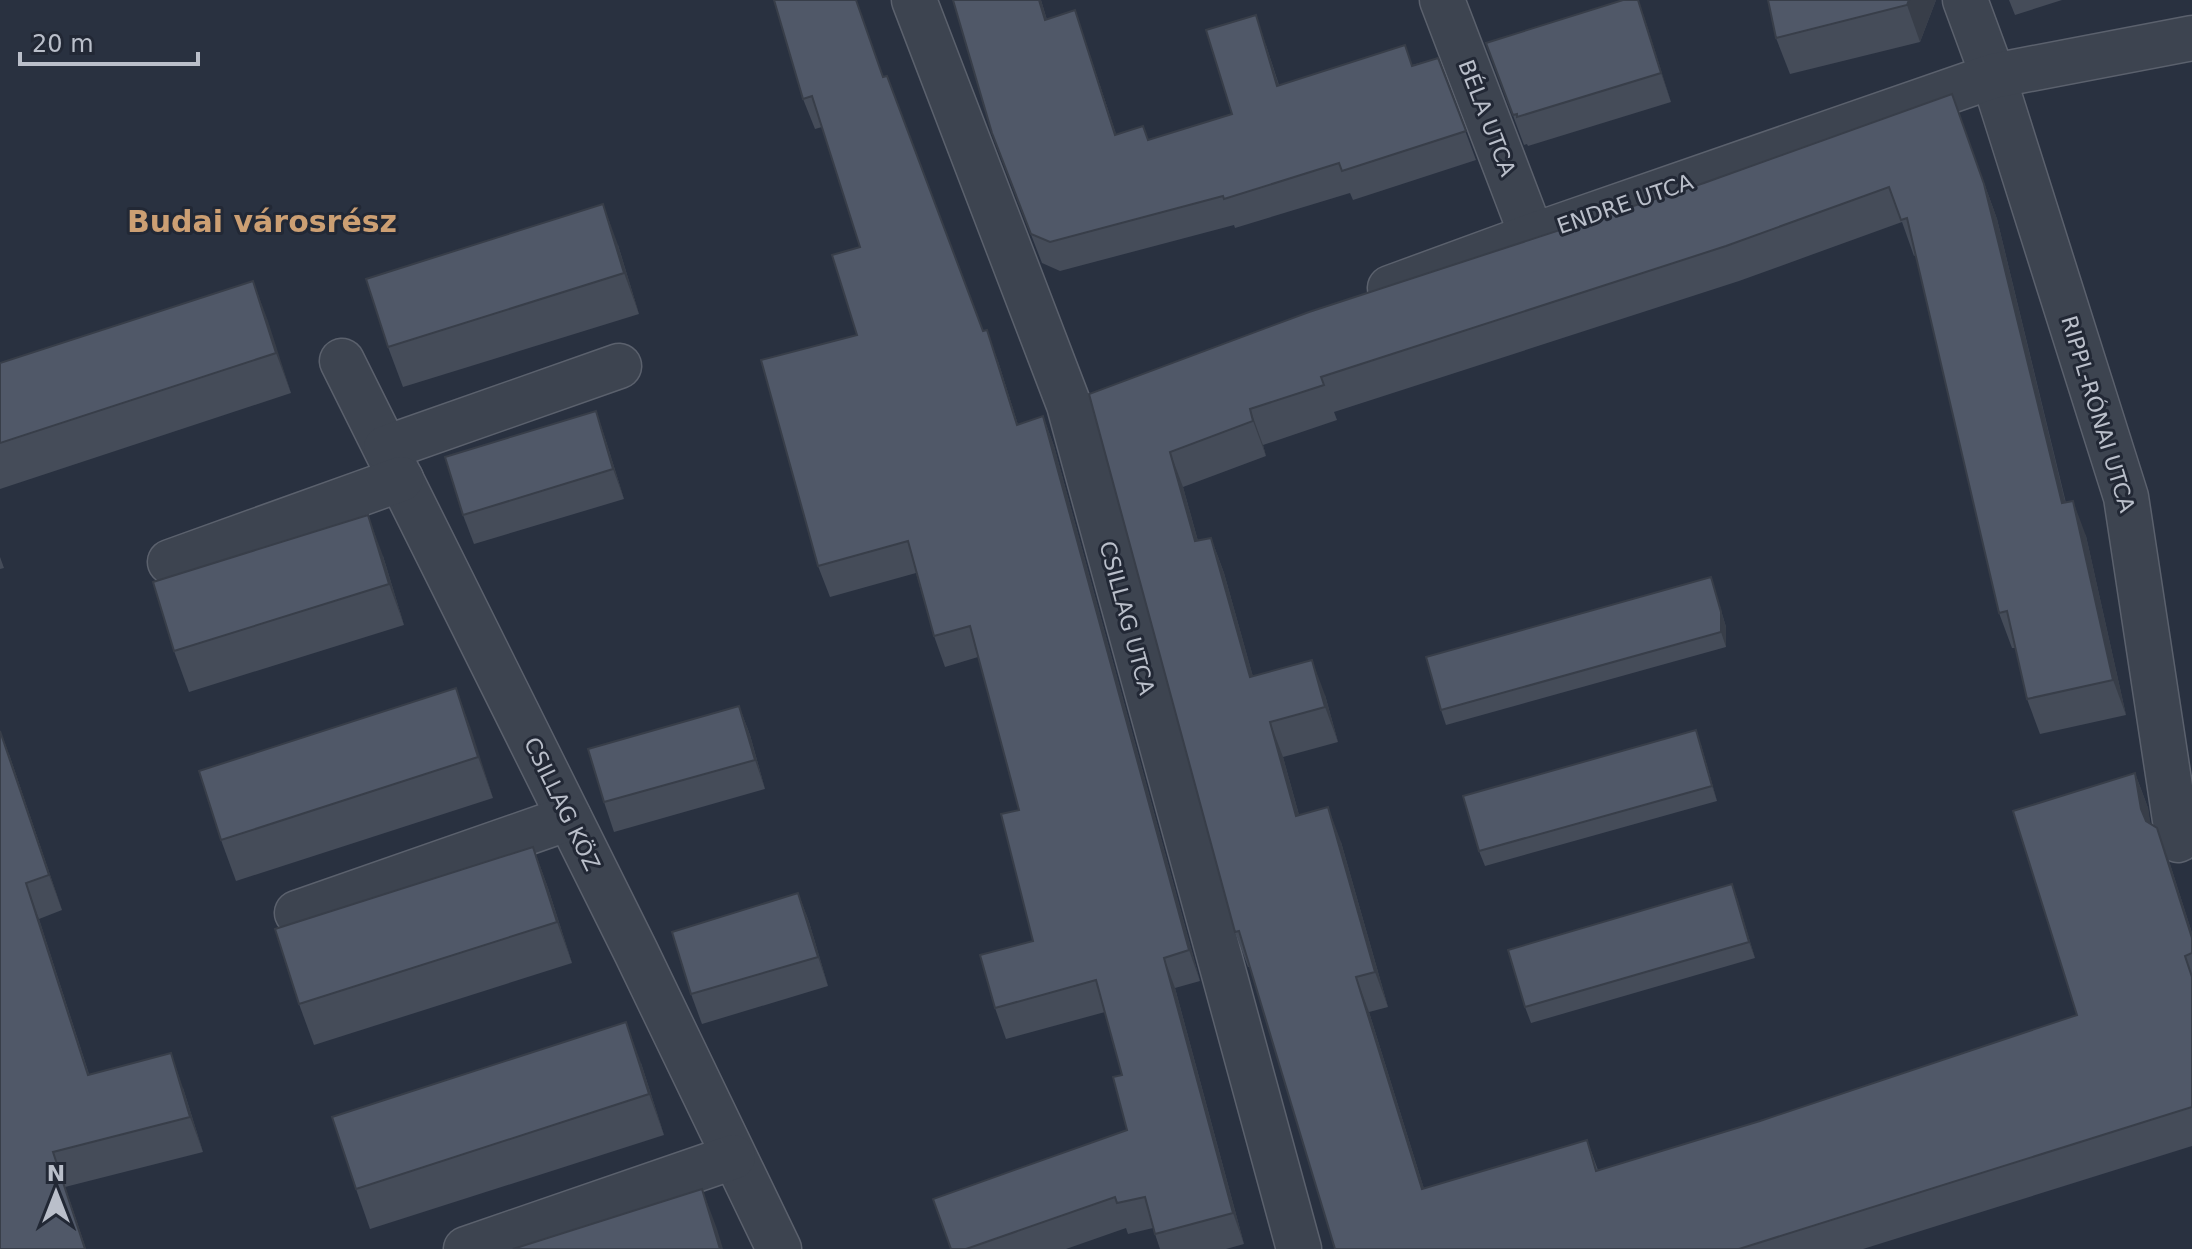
<svg xmlns="http://www.w3.org/2000/svg" width="2192" height="1249" font-family="'DejaVu Sans',sans-serif">
	<rect width="100%" height="100%" fill="#293140"/>
	<g fill="none" stroke-linecap="round" stroke-linejoin="round">
		<defs>
			<g id="street">
				<path d="M914,0L1069,405L1299,1249"/>
				<path d="M1442,0L1532,236"/>
				<path d="M1965,0L1993,76L2126,497L2178,840"/>
				<path d="M1390,288L1532,236L1993,76L2192,38"/>
				<path d="M342,361L636,952L779,1249"/>
				<path d="M386,448L619,366"/>
				<path d="M170,562L401,479"/>
				<path d="M297,913L569,818"/>
				<path d="M466,1249L733,1157"/>
			</g>
		</defs>
		<use href="#street" stroke="#5b616d" stroke-width="47"/>
		<use href="#street" stroke="#3d4450" stroke-width="44"/>
	</g>
	<g fill="#454c59">
		<path d="M953,0H1041L1047,20L1075,10L1116,134L1148,140L1232,114L1266,45L1279,85L1412,65L1438,58L1476,160L1353,200L1350,193L1235,228L1234,225L1060,271L1042,263L1003,162Z"/>
		<path d="M1638,0L1671,102L1528,146L1527,144L1524,145L1486,43Z"/>
		<path d="M1768,0H1936L1920,42L1790,74L1776,38Z"/>
		<path d="M2009,0H2062L2015,15Z"/>
		<path d="M884,77L983,331L998,361L1018,425L1043,416L1054,446L1200,981L1175,988L1244,1244L1226,1249H1160L1153,1228L1128,1234L1126,1228L1066,1249H951L1127,1130L1122,1075L1105,1012L1006,1039L995,1008L1033,941L1019,810L978,657L945,667L934,636L916,573L830,597L818,566L857,335L860,247L822,127L815,129L803,99Z"/>
		<path d="M1952,94L1997,219L2066,503L2086,536L2126,715L2040,734L2027,699L2015,648H2012L1999,613L1916,255L1914,256L1902,222L1739,281L1334,412L1337,420L1263,445L1266,456L1183,487L1198,541L1211,538L1224,573L1253,677L1325,695L1338,742L1283,757L1299,815L1341,842L1388,1007L1369,1012L1424,1189L1587,1140L1598,1170L1760,1121L2077,1015L2135,773L2148,808L2150,824L2157,828L2170,864L2192,933V1146L1863,1249H1335L1250,967H1248L1235,932L1089,394L1704,183Z"/>
		<path d="M618,245L639,314L403,387L388,347Z"/>
		<path d="M253,281L291,393L0,489V363Z"/>
		<path d="M596,411L606,441L624,499L474,544L463,515Z"/>
		<path d="M383,556L404,625L189,692L174,651Z"/>
		<path d="M0,557L4,568L0,569Z"/>
		<path d="M1711,577L1726,627V647L1446,725L1441,710Z"/>
		<path d="M456,688L493,798L236,881L221,840Z"/>
		<path d="M739,706L750,735L765,789L614,832L604,802Z"/>
		<path d="M1701,745L1717,801L1485,866L1479,851Z"/>
		<path d="M9,754L62,910L39,919L89,1074L183,1088L203,1152L65,1187L86,1249H0Z"/>
		<path d="M533,847L548,888L572,963L314,1045L299,1004Z"/>
		<path d="M1732,884L1755,958L1531,1023L1525,1007Z"/>
		<path d="M798,893L809,922L828,986L702,1024L691,994Z"/>
		<path d="M641,1063L664,1135L370,1229L356,1189Z"/>
	</g>
	<g fill="#383e49">
		<path d="M1039,0H1041L1056,50L1045,20Z"/>
		<path d="M1638,0L1647,25L1671,102L1661,73Z"/>
		<path d="M1909,0H1936L1920,42L1907,5Z"/>
		<path d="M1075,10L1085,40L1126,164L1115,135Z"/>
		<path d="M1256,15L1266,45L1288,115L1277,86Z"/>
		<path d="M1952,94L1997,219L2074,538L2062,503Z"/>
		<path d="M603,204L618,245L639,314L624,273Z"/>
		<path d="M253,281L268,321L291,393L276,353Z"/>
		<path d="M987,330L998,361L1028,456L1017,425Z"/>
		<path d="M1250,409L1263,445L1266,456L1253,421Z"/>
		<path d="M596,411L606,441L624,499L613,469Z"/>
		<path d="M1043,416L1054,446L1200,981L1189,950Z"/>
		<path d="M1170,452L1183,487L1208,577L1195,541Z"/>
		<path d="M2073,501L2086,536L2126,715L2113,680Z"/>
		<path d="M368,515L383,556L404,625L389,584Z"/>
		<path d="M1211,538L1224,573L1263,712L1250,677Z"/>
		<path d="M1711,577L1726,627V647L1721,632Z"/>
		<path d="M1312,660L1325,695L1338,742L1325,707Z"/>
		<path d="M456,688L471,729L493,798L478,757Z"/>
		<path d="M739,706L750,735L765,789L755,760Z"/>
		<path d="M1270,722L1283,757L1309,851L1296,816Z"/>
		<path d="M0,730L9,754L62,910L49,875Z"/>
		<path d="M1696,730L1701,745L1717,801L1712,786Z"/>
		<path d="M2135,773L2148,808L2154,844L2141,809Z"/>
		<path d="M1328,807L1341,842L1388,1007L1375,972Z"/>
		<path d="M2157,828L2170,864L2192,933V938Z"/>
		<path d="M533,847L548,888L572,963L557,922Z"/>
		<path d="M26,883L39,919L100,1110L88,1075Z"/>
		<path d="M1732,884L1738,900L1755,958L1749,942Z"/>
		<path d="M798,893L809,922L828,986L818,957Z"/>
		<path d="M1164,958L1175,988L1244,1244L1233,1213Z"/>
		<path d="M1356,977L1369,1012L1435,1224L1422,1189Z"/>
		<path d="M626,1022L641,1063L664,1135L649,1094Z"/>
		<path d="M171,1053L183,1088L203,1152L190,1117Z"/>
		<path d="M53,1152L65,1187L86,1249H85Z"/>
		<path d="M702,1189L717,1229L723,1249H720Z"/>
	</g>
	<g fill="#505868" stroke="#383e49" stroke-width="2">
		<path d="M774,0H856L883,77L887,76L983,331L987,330L1017,425L1043,416L1189,950L1164,958L1233,1213L1155,1234L1145,1197L1117,1203L1115,1197L966,1249H951L933,1199L1127,1130L1113,1077L1122,1075L1096,980L995,1008L980,955L1033,941L1001,814L1019,810L970,626L934,636L908,541L818,566L761,360L857,335L832,255L860,247L812,96L803,99Z"/>
		<path d="M953,0H1039L1045,20L1075,10L1115,135L1143,126L1148,140L1232,114L1206,30L1256,15L1277,86L1405,45L1412,66L1438,58L1466,131L1342,171L1339,163L1224,199L1223,196L1050,242L1031,234L992,133Z"/>
		<path d="M1623,0H1638L1661,73L1517,117V114L1513,115L1486,43Z"/>
		<path d="M1768,0H1909L1907,5L1776,38Z"/>
		<path d="M1952,94L1984,184L2062,503L2073,501L2113,680L2027,699L2007,611L1999,613L1907,218L1901,220L1889,187L1726,246L1321,377L1324,385L1250,409L1253,421L1170,452L1195,541L1211,538L1250,677L1312,660L1325,707L1270,722L1296,816L1328,807L1375,972L1356,977L1422,1189L1587,1140L1596,1171L1760,1121L2077,1015L2013,811L2135,773L2141,809L2146,821L2157,828L2192,938V953L2185,956L2192,977V1107L1739,1249H1335L1239,931L1235,932L1089,394L1309,312L1704,183Z"/>
		<path d="M603,204L624,273L388,347L366,279Z"/>
		<path d="M253,281L276,353L0,443V363Z"/>
		<path d="M596,411L613,469L463,515L445,457Z"/>
		<path d="M368,515L389,584L174,651L153,582Z"/>
		<path d="M1711,577L1721,612V632L1441,710L1426,657Z"/>
		<path d="M456,688L478,757L221,840L199,771Z"/>
		<path d="M739,706L755,760L604,802L588,749Z"/>
		<path d="M1696,730L1712,786L1479,851L1463,796Z"/>
		<path d="M0,731L49,875L26,883L88,1075L171,1053L190,1117L53,1152L85,1249H0Z"/>
		<path d="M533,847L557,922L299,1004L275,929Z"/>
		<path d="M1732,884L1749,942L1525,1007L1508,950Z"/>
		<path d="M798,893L818,957L691,994L672,932Z"/>
		<path d="M626,1022L649,1094L356,1189L332,1117Z"/>
		<path d="M702,1189L720,1249H513Z"/>
	</g>
	<g text-anchor="middle" dominant-baseline="central" stroke-width="6" stroke-linejoin="round" paint-order="stroke">
		<g font-size="22" fill="#babfca" stroke="#222835">
			<text transform="translate(1487 118) rotate(69)">BÉLA UTCA</text>
			<text transform="translate(1625 204) rotate(-19)">ENDRE UTCA</text>
			<text transform="translate(2098 414) rotate(73)">RIPPL-RÓNAI UTCA</text>
			<text transform="translate(1127 618) rotate(75)">CSILLAG UTCA</text>
			<text transform="translate(562 804) rotate(64)">CSILLAG KÖZ</text>
		</g>
		<g font-size="30" font-weight="bold" fill="#cc9f73" stroke="#222835">
			<text x="262" y="221">Budai városrész</text>
		</g>
	</g>
	<g transform="translate(56 1193)" stroke="#222835" stroke-width="6" paint-order="stroke">
	<path d="M0-6L14 30L0 20L-14 30Z" fill="#babfca"/>
	<text y="-12" font-size="22" font-weight="bold" text-anchor="middle" fill="#babfca">N</text>
	</g>
	<path d="M20 52v12h178v-12" fill="none" stroke="#babfca" stroke-width="4"/>
	<text x="32" y="52" font-size="24" fill="#babfca" stroke="#222835" stroke-width="6" paint-order="stroke">20 m</text>
</svg>
